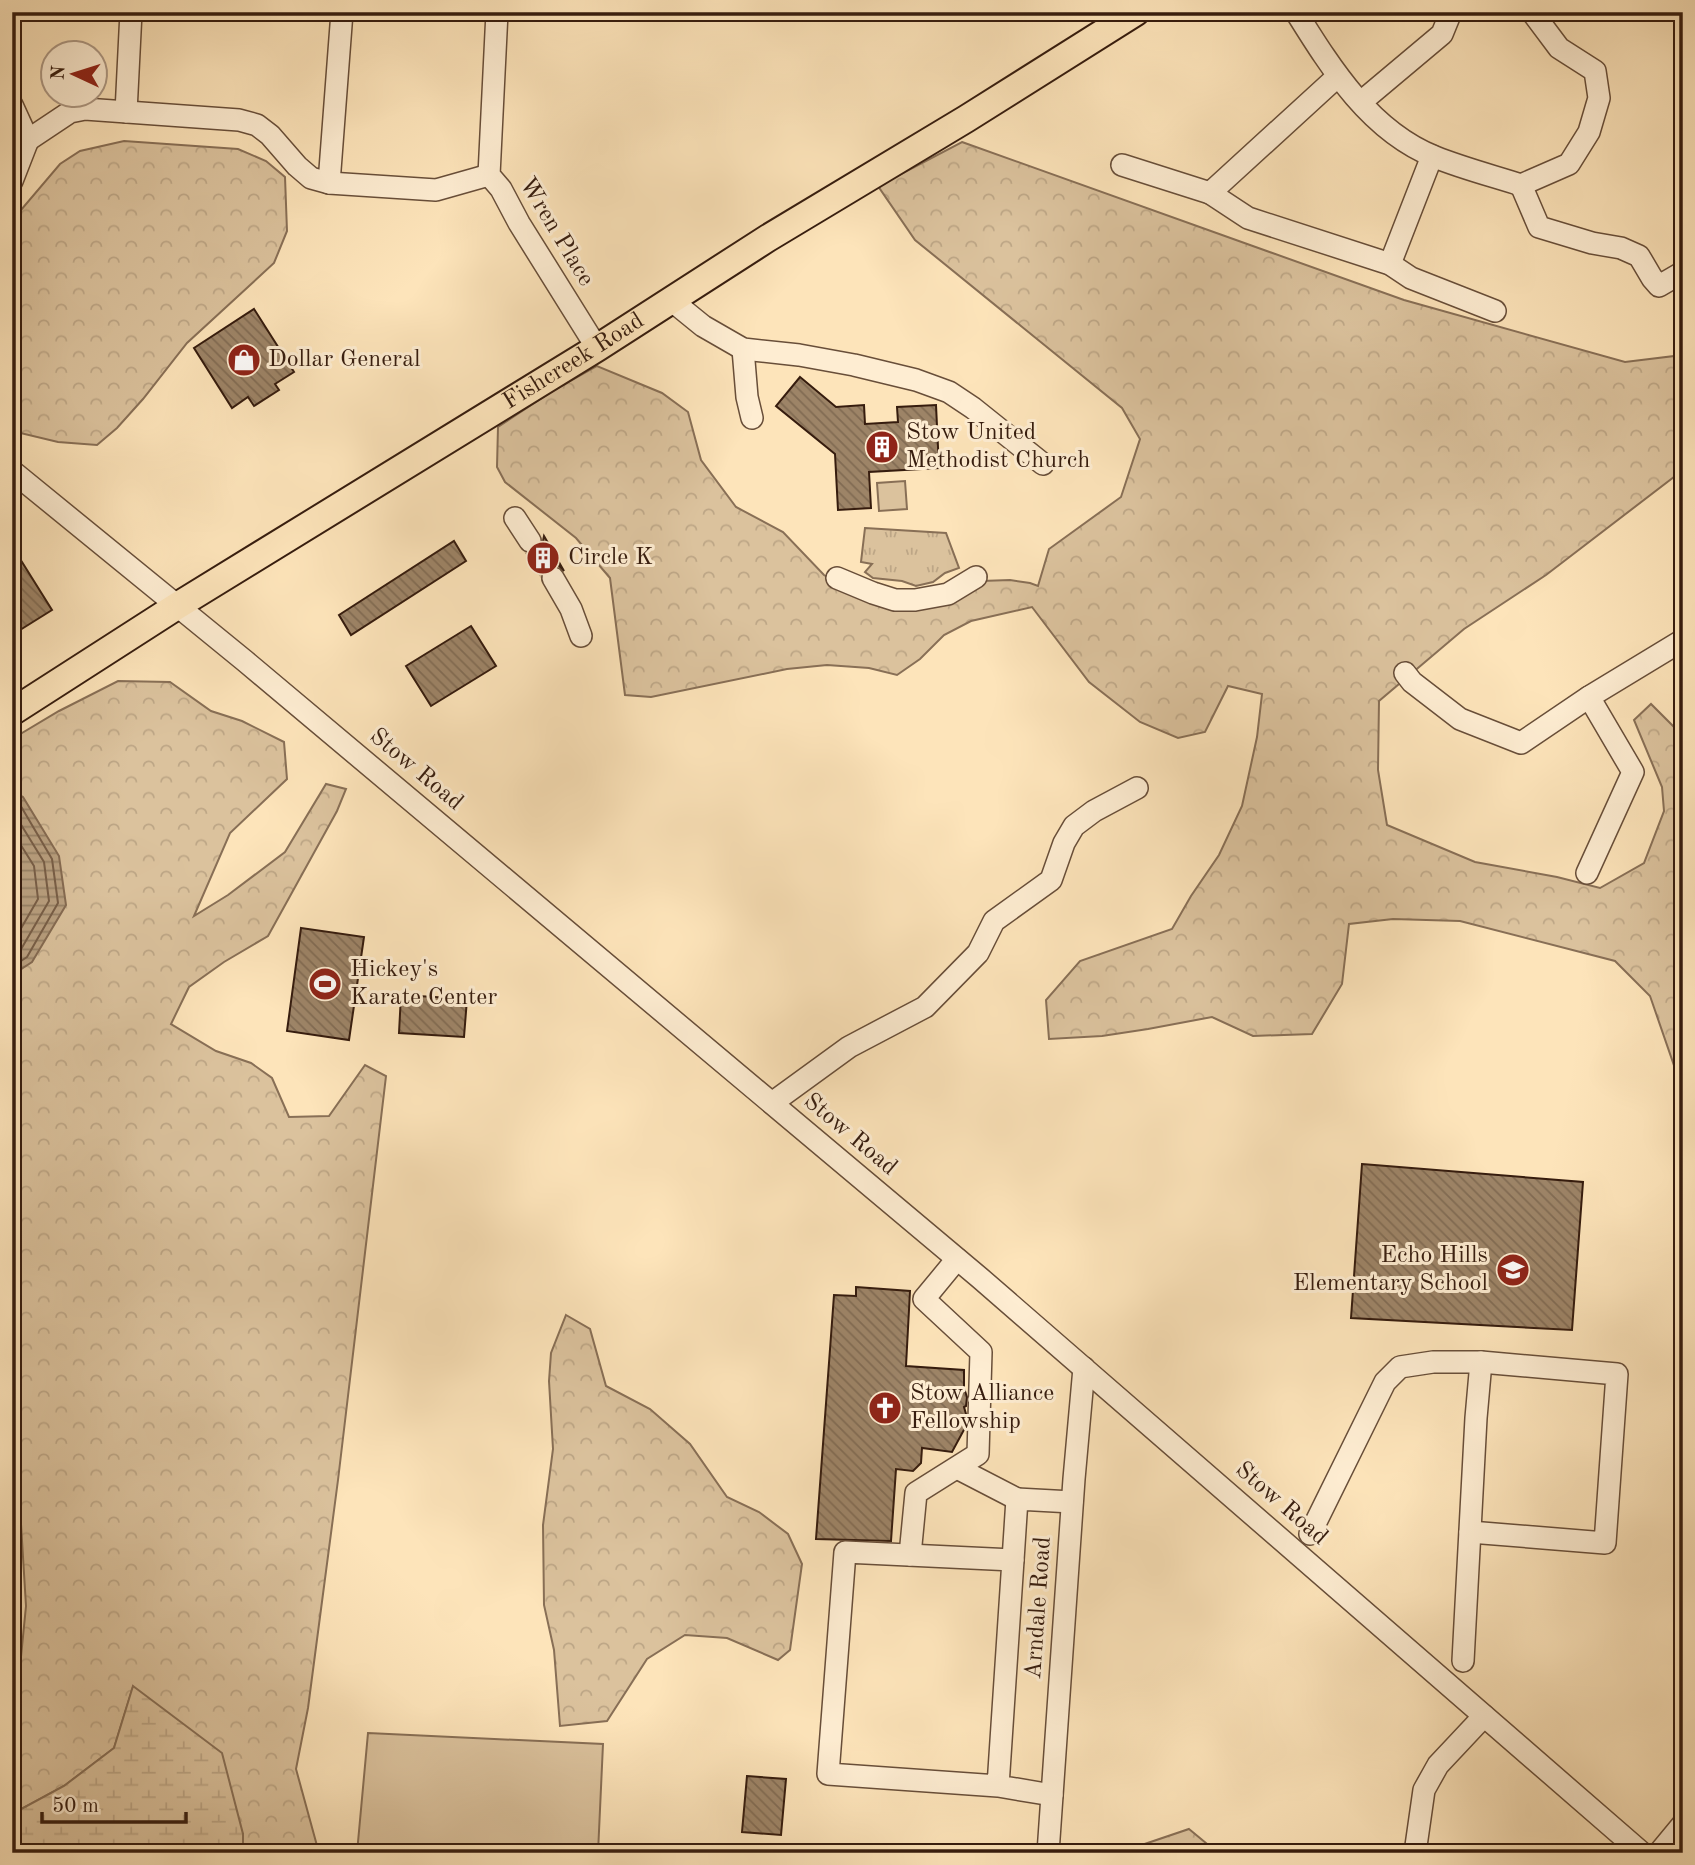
<svg xmlns="http://www.w3.org/2000/svg" width="1695" height="1865" font-family="'Old Standard TT',serif">
	<defs>
		<pattern id="grass-tufts" width="24" height="20" patternUnits="userSpaceOnUse" patternTransform="scale(1.75)"><rect width="24" height="20" fill="#dbc29d"/><path d="M3 7l-1-3M5 7V3M7 7l1-3M15 17l-1-3M17 17v-4M19 17l1-3" fill="none" stroke="#bda686"/></pattern>
		<pattern id="forest-crowns" width="20" height="18" patternUnits="userSpaceOnUse" patternTransform="scale(1.75)"><rect width="20" height="18" fill="#dbc29d"/><path d="M2 6a3 3 0 1 1 6 0M12 15a3 3 0 1 1 6 0" fill="none" stroke="#bda686"/></pattern>
		<pattern id="wetland-marsh" width="20" height="14" patternUnits="userSpaceOnUse" patternTransform="scale(1.75)"><rect width="20" height="14" fill="#dbc29d"/><path d="M1 5h8M5 5V1M11 12h8M15 12V8" fill="none" stroke="#bda686"/></pattern>
		<pattern id="water-rules" width="6" height="5" patternUnits="userSpaceOnUse" patternTransform="scale(1.75)"><rect width="6" height="5" fill="#b9a080"/><path d="M0 2.5h6" fill="none" stroke="#978267"/></pattern>
		<pattern id="building-back-hatch" width="6" height="6" patternUnits="userSpaceOnUse" patternTransform="scale(1.75)"><rect width="6" height="6" fill="#9d8467"/><path d="M-1 5l2 2M0 0l6 6M5-1l2 2" fill="none" stroke="#816b53"/></pattern>
	</defs>
	<rect width="100%" height="100%" fill="#fde4ba"/>
	<filter id="stains"><feTurbulence type="fractalNoise" baseFrequency=".00286" numOctaves="4"/><feColorMatrix values="0 0 0 0 .2 0 0 0 0 .09 0 0 0 0 .02 0 0 0 .5 -.17"/></filter>
	<radialGradient id="worn" r=".72"><stop offset=".6" stop-color="#630" stop-opacity="0"/><stop offset="1" stop-color="#630" stop-opacity=".3"/></radialGradient>
	<path fill="url(#grass-tufts)" stroke="#886f56" stroke-width="2" d="M865,528L946,533L959,568L945,573L933,582L916,586L902,581L873,578L865,572L872,564L861,562Z"/>
	<g fill="url(#forest-crowns)" stroke="#886f56" stroke-width="2">
		<path d="M124,141L238,149L266,161L285,177L287,231L274,263L187,343L143,399L117,428L97,445L58,442L12,431V224L15,217L60,164L80,151Z"/>
		<path d="M962,142L1404,300L1625,362L1683,355V470L1546,575L1464,629L1379,701L1378,770L1387,825L1475,862L1557,877L1600,888L1644,863L1664,811L1662,787L1634,720L1651,704L1683,736V1073L1677,1074L1650,996L1615,961L1460,921L1393,919L1349,924L1342,984L1312,1034L1253,1036L1212,1017L1148,1029L1102,1036L1049,1039L1046,1000L1080,961L1172,929L1191,896L1219,855L1242,806L1257,737L1262,694L1228,686L1205,732L1178,738L1140,722L1089,682L1032,607L971,621L944,635L920,659L897,675L869,668L827,665L787,669L651,697L625,695L610,578L576,538L505,482L497,467L498,427L551,392L597,366L662,393L688,412L701,460L736,507L783,532L824,575L862,597L981,581L1010,580L1030,583L1038,586L1049,549L1121,497L1140,439L1122,408L915,240L878,186Z"/>
		<path d="M118,681L170,682L211,711L242,721L284,742L287,779L230,833L194,916L228,895L285,852L326,784L346,789L337,811L268,936L224,962L189,987L171,1024L216,1051L251,1063L272,1078L289,1117L329,1116L365,1065L386,1076L338,1480L308,1708L296,1769L319,1853H243V1834L133,1687L114,1748L64,1786L12,1814V1689L18,1687L26,1606L15,1426L12,1423V739L59,711Z"/>
		<path d="M566,1315L590,1329L606,1386L650,1409L690,1444L727,1497L759,1512L788,1534L802,1564L790,1650L778,1660L727,1638L685,1635L647,1659L607,1721L560,1726L554,1650L544,1605L543,1525L553,1449L549,1381L551,1353Z"/>
		<path d="M1189,1829L1218,1853H1118Z"/>
	</g>
	<path fill="url(#wetland-marsh)" stroke="#886f56" stroke-width="2" d="M133,1686L222,1753L243,1834V1853H12V1814L64,1786L114,1748Z"/>
	<g fill="#dbc29d" stroke="#886f56" stroke-width="2">
		<path d="M905,481L907,509L879,511L877,483Z"/>
		<path d="M368,1733L603,1744L598,1853H357Z"/>
	</g>
	<path fill="url(#water-rules)" stroke="#856b52" stroke-width="2" d="M12,791L23,797L59,856L66,905L32,962L12,975Z"/>
	<g fill="none" stroke-linecap="round" stroke-linejoin="round">
		<g stroke="#785e47" stroke-width="2">
			<path d="M12,799L19,803L52,859L58,903L27,957L12,967"/>
			<path d="M12,810L44,862L49,901L20,951L12,957"/>
			<path d="M12,831L34,866L38,899L12,944"/>
		</g>
	</g>
	<g fill="url(#building-back-hatch)" stroke="#361c0e" stroke-width="2">
		<path d="M254,309L294,372L275,384L279,390L254,406L248,397L232,408L194,348Z"/>
		<path d="M800,377L836,407L864,405L865,424L898,422L897,407L936,405L939,468L869,472L871,508L838,510L835,454L776,406Z"/>
		<path d="M544,536L564,571L559,566L552,565L546,567L541,575L527,554L538,552L542,546Z"/>
		<path d="M454,541L466,561L351,635L339,615Z"/>
		<path d="M12,546L52,610L12,635Z"/>
		<path d="M471,626L496,666L431,706L406,666Z"/>
		<path d="M301,928L364,937L349,1040L287,1031Z"/>
		<path d="M401,995L467,999L464,1037L399,1033Z"/>
		<path d="M1362,1164L1583,1182L1572,1330L1351,1318Z"/>
		<path d="M856,1287L910,1291L906,1366L964,1370V1388L967,1397L966,1406L964,1407L966,1414V1426L952,1452L922,1448L921,1463L913,1471L896,1469L891,1541L816,1539L834,1295L856,1296Z"/>
		<path d="M747,1776L786,1779L781,1835L742,1832Z"/>
	</g>
	<g fill="none" stroke-linecap="round" stroke-linejoin="round">
		<path stroke="#d5bc98" stroke-width="21" stroke-dasharray="21 10" stroke-linecap="butt" d="M530,541L553,578"/>
		<defs>
			<g id="minor">
				<path d="M497,12L489,175L501,189L519,223L597,348"/>
				<path d="M1296,12C1331,68 1370,131 1435,157C1462,168 1493,176 1521,185"/>
				<path d="M1338,76L1210,193L1248,218L1390,264L1411,278L1495,311"/>
				<path d="M1361,102L1442,34L1451,12"/>
				<path d="M12,105L28,140"/>
				<path d="M126,112L131,12"/>
				<path d="M28,140L70,112L85,109L239,120L257,125L270,135L297,166L311,178L329,183L436,190L489,175"/>
				<path d="M1122,165L1210,193"/>
				<path d="M12,181L28,140"/>
				<path d="M329,183L342,12"/>
				<path d="M1521,185L1569,164L1589,132L1599,98L1595,71L1559,48L1532,12"/>
				<path d="M1521,185L1539,227L1592,243L1621,248L1639,256L1652,278L1659,286L1683,272"/>
				<path d="M1390,264L1432,156"/>
				<path d="M671,300L703,326L743,349L799,355L854,365L916,380L949,392L973,408L1043,464"/>
				<path d="M743,349L747,397L752,418"/>
				<path d="M12,471L245,661L980,1278L1642,1853"/>
				<path d="M515,518L530,541"/>
				<path d="M553,578L571,609L581,636"/>
				<path d="M837,578L873,593L895,600H915L948,594L976,577"/>
				<path d="M1405,673L1412,682L1460,719L1521,743L1589,697L1683,640"/>
				<path d="M1587,873L1633,772L1589,697"/>
				<path d="M772,1103L849,1047L925,1007L978,953L994,921L1051,880L1064,843L1074,826L1094,811L1137,788"/>
				<path d="M957,1468L1017,1499"/>
				<path d="M1470,1532L1605,1543L1617,1374L1481,1362"/>
				<path d="M1310,1534L1385,1382L1400,1367L1433,1362H1481L1476,1418L1463,1661"/>
				<path d="M910,1555L916,1493L978,1454L981,1352L924,1299L957,1259"/>
				<path d="M1013,1560L1017,1499L1072,1502"/>
				<path d="M998,1786L1013,1560L845,1552L828,1774L998,1786L1052,1795"/>
				<path d="M1048,1853L1074,1479L1084,1368"/>
				<path d="M1415,1853L1424,1790L1438,1765L1484,1716"/>
				<path d="M1659,1853L1683,1824"/>
			</g>
			<g id="major">
				<path id="s1" d="M12,712L177,606L597,348L768,238L966,119L1136,12"/>
			</g>
		</defs>
		<use href="#minor" stroke="#684e39" stroke-width="24"/>
		<use href="#major" stroke="#361c0e" stroke-width="30"/>
		<use href="#minor" stroke="#feedd2" stroke-width="21"/>
		<use href="#major" stroke="#fde4ba" stroke-width="26"/>
	</g>
	<defs>
		<symbol id="shop-disc" viewBox="-11 -11 22 22"><circle r="9.5" fill="#8f2418" stroke="#feedd2"/><path d="M-5-2.5h2.3a2.7 3.5 0 0 1 5.4 0H5L5.5 6h-11ZM-1.5-2.5h3a1.5 2.3 0 0 0-3 0Z" fill="#fff"/></symbol>
		<symbol id="building-disc" viewBox="-11 -11 22 22"><circle r="9.5" fill="#8f2418" stroke="#feedd2"/><path d="M-4-6H4V6H1V3H-1V6H-4ZM-2.5-4.3h1.7v1.8h-1.7ZM.8-4.3h1.7v1.8H.8ZM-2.5-1h1.7V.8h-1.7ZM.8-1h1.7V.8H.8Z" fill="#fff"/></symbol>
		<symbol id="stadium-disc" viewBox="-11 -11 22 22"><circle r="9.5" fill="#8f2418" stroke="#feedd2"/><path d="M0-5a6.5 5 0 1 0 0 10a6.5 5 0 1 0 0-10ZM-3.5-1.8h7v3.6h-7Z" fill="#fff"/></symbol>
		<symbol id="school-disc" viewBox="-11 -11 22 22"><circle r="9.5" fill="#8f2418" stroke="#feedd2"/><path d="M0-5L7-2L0 1L-7-2ZM-4 1L0 2.5L4 1V4Q0 6-4 4Z" fill="#fff"/></symbol>
		<symbol id="church-disc" viewBox="-11 -11 22 22"><circle r="9.5" fill="#8f2418" stroke="#feedd2"/><path d="M-1.2-6h2.4v3.5h3.3v2.4h-3.3V6h-2.4V-.1h-3.3v-2.4h3.3Z" fill="#fff"/></symbol>
	</defs>
	<g fill-rule="evenodd">
		<use href="#shop-disc" x="225" y="341" width="38" height="38"/>
		<use href="#building-disc" x="863" y="428" width="38" height="38"/>
		<use href="#building-disc" x="524" y="539" width="38" height="38"/>
		<use href="#stadium-disc" x="306" y="965" width="38" height="38"/>
		<use href="#school-disc" x="1494" y="1251" width="38" height="38"/>
		<use href="#church-disc" x="866" y="1389" width="38" height="38"/>
	</g>
	<g text-anchor="middle" dominant-baseline="central" stroke-width="6" stroke-linejoin="round" paint-order="stroke">
		<g font-size="24" fill="#361c0e" stroke="#feedd2">
			<text transform="translate(556 232) rotate(59)">Wren Place</text>
			<text stroke="none"><textPath href="#s1" startOffset="662">Fishcreek Road</textPath></text>
			<text transform="translate(416 770) rotate(40)">Stow Road</text>
			<text transform="translate(850 1135) rotate(40)">Stow Road</text>
			<text transform="translate(1281 1504) rotate(41)">Stow Road</text>
			<text transform="translate(1039 1608) rotate(-86)">Arndale Road</text>
		</g>
		<g font-size="24" fill="#361c0e" stroke="#feedd2" text-anchor="start">
			<text x="268" y="360">Dollar General</text>
			<text x="906" y="433">Stow United<tspan x="906" dy="28">Methodist Church</tspan></text>
			<text x="568" y="558">Circle K</text>
			<text x="350" y="970">Hickey's<tspan x="350" dy="28">Karate Center</tspan></text>
			<text x="1488" y="1256" text-anchor="end">Echo Hills<tspan x="1488" dy="28">Elementary School</tspan></text>
			<text x="910" y="1394">Stow Alliance<tspan x="910" dy="28">Fellowship</tspan></text>
		</g>
	</g>
	<rect width="1695" height="1865" fill="none" stroke="#fde4ba" stroke-width="42"/>
	<rect x="14" y="14" width="1667" height="1837" fill="none" stroke="#361c0e" stroke-width="3.5"/>
	<rect x="21" y="21" width="1653" height="1823" fill="none" stroke="#361c0e" stroke-width="2"/>
	<g transform="translate(74 74) rotate(274)"><circle r="33" fill="#feedd2" stroke="#ae9984" stroke-width="2"/>
	<path d="M0-5L12 26L0 18L-12 26Z" fill="#8f2418"/>
	<text y="-10" font-size="19" font-weight="bold" text-anchor="middle" fill="#361c0e">N</text>
	</g>
	<path d="M42 1812v10h144v-10" fill="none" stroke="#361c0e" stroke-width="3.5"/>
	<text x="52" y="1812" font-size="21" fill="#361c0e" stroke="#feedd2" stroke-width="5" paint-order="stroke">50 m</text>
	<rect width="100%" height="100%" filter="url(#stains)"/>
	<rect width="100%" height="100%" fill="url(#worn)"/>
</svg>
